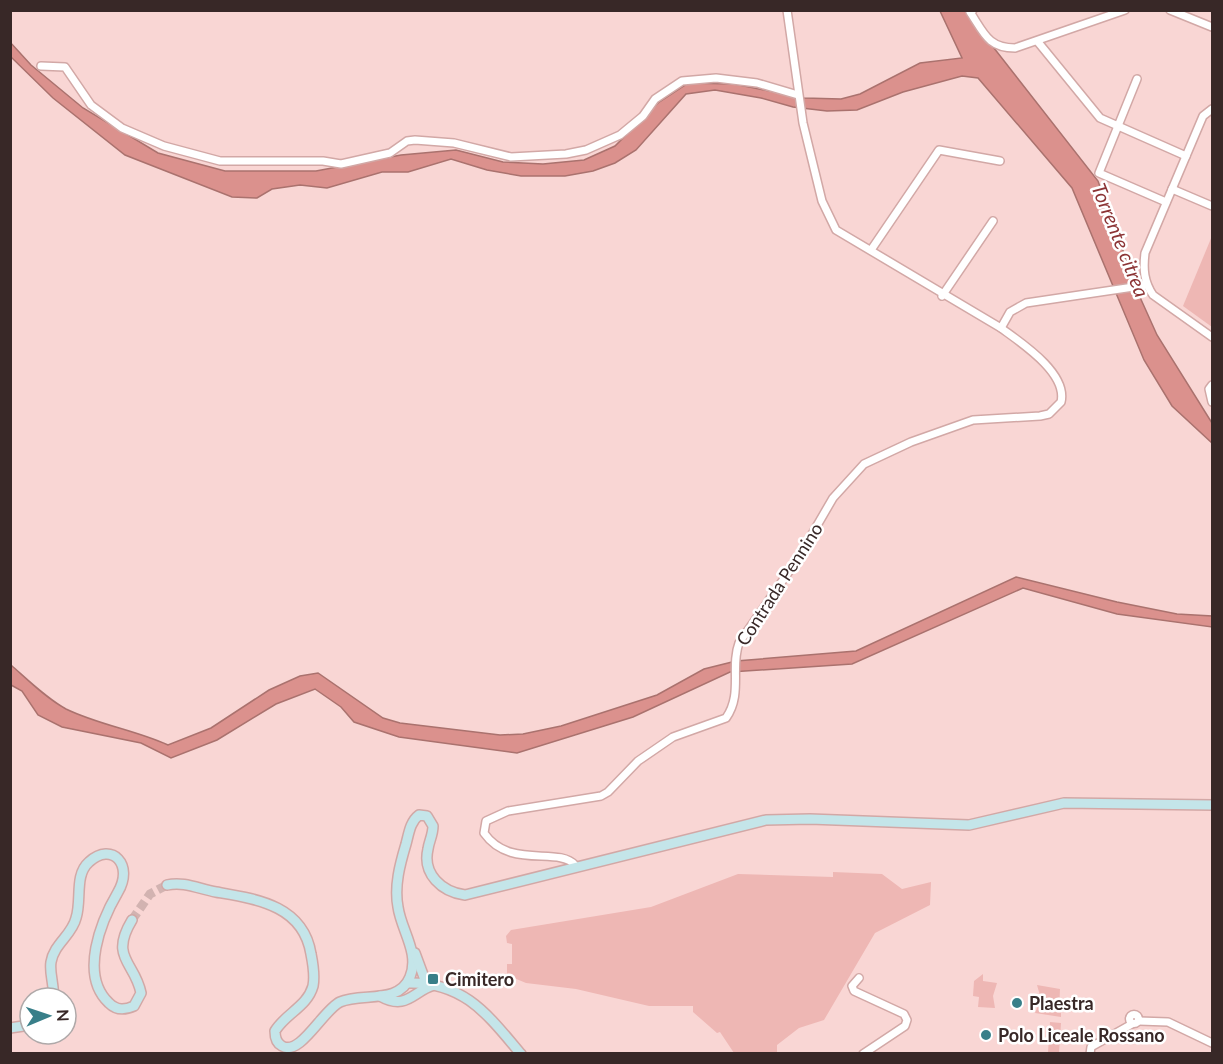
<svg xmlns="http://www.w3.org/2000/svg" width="1223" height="1064" font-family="Lato,sans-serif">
	<rect width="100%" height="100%" fill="#f9d6d4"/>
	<g fill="#eeb7b4">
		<path d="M1212,236V327L1183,306Z"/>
		<path d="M833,872L882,874L902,889L931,882L930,905L875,933L824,1020L799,1028L777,1045V1053H734L720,1032L717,1033L693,1012V1006H649L576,989L526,983L507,975V964H512V944L507,943L506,936L511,930L651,907L738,874L833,877Z"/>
		<path d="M983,974V981L997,983L993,996L995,1008L978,1007L979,997L973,996L974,981Z"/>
		<path d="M1037,985L1060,989L1059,1011L1061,1012V1017L1035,1013L1041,999Z"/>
		<path d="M1050,1022L1061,1023L1059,1053H1048Z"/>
	</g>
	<g fill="#db918d" stroke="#aa726e" stroke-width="1.5">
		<path d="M940,11H965L1098,181L1139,295L1157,335L1212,423V443L1172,406L1144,360L1072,188L978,78L962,76L903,92L857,110L827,111L793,107L761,98L715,90L686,94L636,150L615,163L593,171L565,176H521L487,170L451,159L408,172H382L327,188L300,185L272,189L257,198L232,197L125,155L53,98L11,57L10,42L31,65L83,108L158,153L225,171H316L401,155L456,150L503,162L543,164L584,160L615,146L659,102L688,83L734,84L804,98L841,99L860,94L920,63L962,58Z"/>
		<path d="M1016,577L1117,602L1177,614L1212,616V627L1117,614L1023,588L852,664L730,672L633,717L517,753L399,737L354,722L341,707L315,689L276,704L217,740L171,758L141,743L62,727L38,715L22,691L11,685V665C28,680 46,698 66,709C99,725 135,730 168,745L211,728L269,690L300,676L318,673L383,718L400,723L500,735L523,734L561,726L657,695L704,669L736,661L856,651Z"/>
	</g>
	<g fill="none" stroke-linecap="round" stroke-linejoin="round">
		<path stroke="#d2b3b1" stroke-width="9" stroke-dasharray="9 4.5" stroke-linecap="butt" d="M132,920L150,894L167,885"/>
		<defs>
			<g id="street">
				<path d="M973,10L970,12C984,33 988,48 1015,48L1125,10"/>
				<path d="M1170,10L1212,27"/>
				<path d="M1038,42L1100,118L1186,156"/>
				<path d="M41,66L65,67L91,105L122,128L164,146L220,161H323L341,164L390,153L407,141L415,140L454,143L511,157L566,154L586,150L620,135L643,116L655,99L682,81L716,78L757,83L798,95"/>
				<path d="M1137,79L1099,173L1166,202"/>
				<path d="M1212,109L1203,116L1145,253C1143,269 1144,282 1153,295L1212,337"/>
				<path d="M1172,189L1212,206"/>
				<path d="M871,250L939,150L1000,161"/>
				<path d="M942,296L993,221"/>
				<path d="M1001,328L1010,312L1026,303L1147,285"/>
				<path d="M1212,385L1209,389L1212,402"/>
				<path d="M575,865C558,846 510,870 484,833L486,821L508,811L601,796L608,792L638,761L673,737L726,718C743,694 730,667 739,643L797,560L833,498L864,464L911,442L973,420L1040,416L1049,414L1061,402C1068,373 1020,342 1001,328L836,230L822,201L803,123L787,10"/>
				<path d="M859,978L852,986L854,991L904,1014L907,1020L905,1026L863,1054"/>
				<circle cx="1134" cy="1019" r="4.5"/>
				<path d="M1139,1021L1168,1022L1212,1043"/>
				<path d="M1090,1054L1091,1047L1132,1024"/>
			</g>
			<g id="secondary">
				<path d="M167,885C184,881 199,889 216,892C256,899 303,905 311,954C313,964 315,976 313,986C307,1007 286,1013 275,1031C275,1037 276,1043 282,1046C300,1057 323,1010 340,1002C361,992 399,1005 410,977C420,953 401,930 398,907C394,886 400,864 406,844C409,833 410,822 419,815L427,816L433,826C433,835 429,841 428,849C422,874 442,892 465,895L766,820L810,819L969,825L1064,803L1212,805"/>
				<path d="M415,953L425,980L432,984"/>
				<path d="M407,983C464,981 488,1015 521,1054"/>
				<path d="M380,996C407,1011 413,991 434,985"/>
				<path d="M53,998C55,986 49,974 51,962C54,944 72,935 76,918C82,900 74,875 89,862C112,841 134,865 118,892C101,921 79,975 109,1003C117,1011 125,1010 134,1006L141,993C135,962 109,958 132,920"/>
				<path d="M10,1028L30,1025"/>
			</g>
		</defs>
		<use href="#street" stroke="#d2a8a6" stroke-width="10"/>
		<use href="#secondary" stroke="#d2a8a6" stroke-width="12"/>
		<use href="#street" stroke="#fff" stroke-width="7"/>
		<use href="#secondary" stroke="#c4e5e9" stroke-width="9"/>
	</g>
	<g fill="#387f89" stroke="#fff" stroke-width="2">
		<rect x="427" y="973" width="12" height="12" rx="3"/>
		<circle cx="1017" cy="1003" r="6"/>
		<circle cx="986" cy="1035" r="6"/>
	</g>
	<g text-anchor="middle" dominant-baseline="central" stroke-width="5" stroke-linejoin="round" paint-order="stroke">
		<g font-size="18" fill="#382827" stroke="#fff">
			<text transform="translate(779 584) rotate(-57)">Contrada Pennino</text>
		</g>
		<g font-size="18" font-weight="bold" fill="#382827" stroke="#fff" text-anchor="start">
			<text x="445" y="979">Cimitero</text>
			<text x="1029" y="1003">Plaestra</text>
			<text x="998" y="1035">Polo Liceale Rossano</text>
		</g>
		<g font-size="20" font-style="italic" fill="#8c3435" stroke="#fff">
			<text transform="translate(1121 240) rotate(68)">Torrente citrea</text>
		</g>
	</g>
	<rect width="1223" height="1064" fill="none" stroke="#382827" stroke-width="24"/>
	<g transform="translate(48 1016) rotate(88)"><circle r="28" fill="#ffffff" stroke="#afa9a9" stroke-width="1.5"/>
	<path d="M0-4.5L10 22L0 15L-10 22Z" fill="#387f89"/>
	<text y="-9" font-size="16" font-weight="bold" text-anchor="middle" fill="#382827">N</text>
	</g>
</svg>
